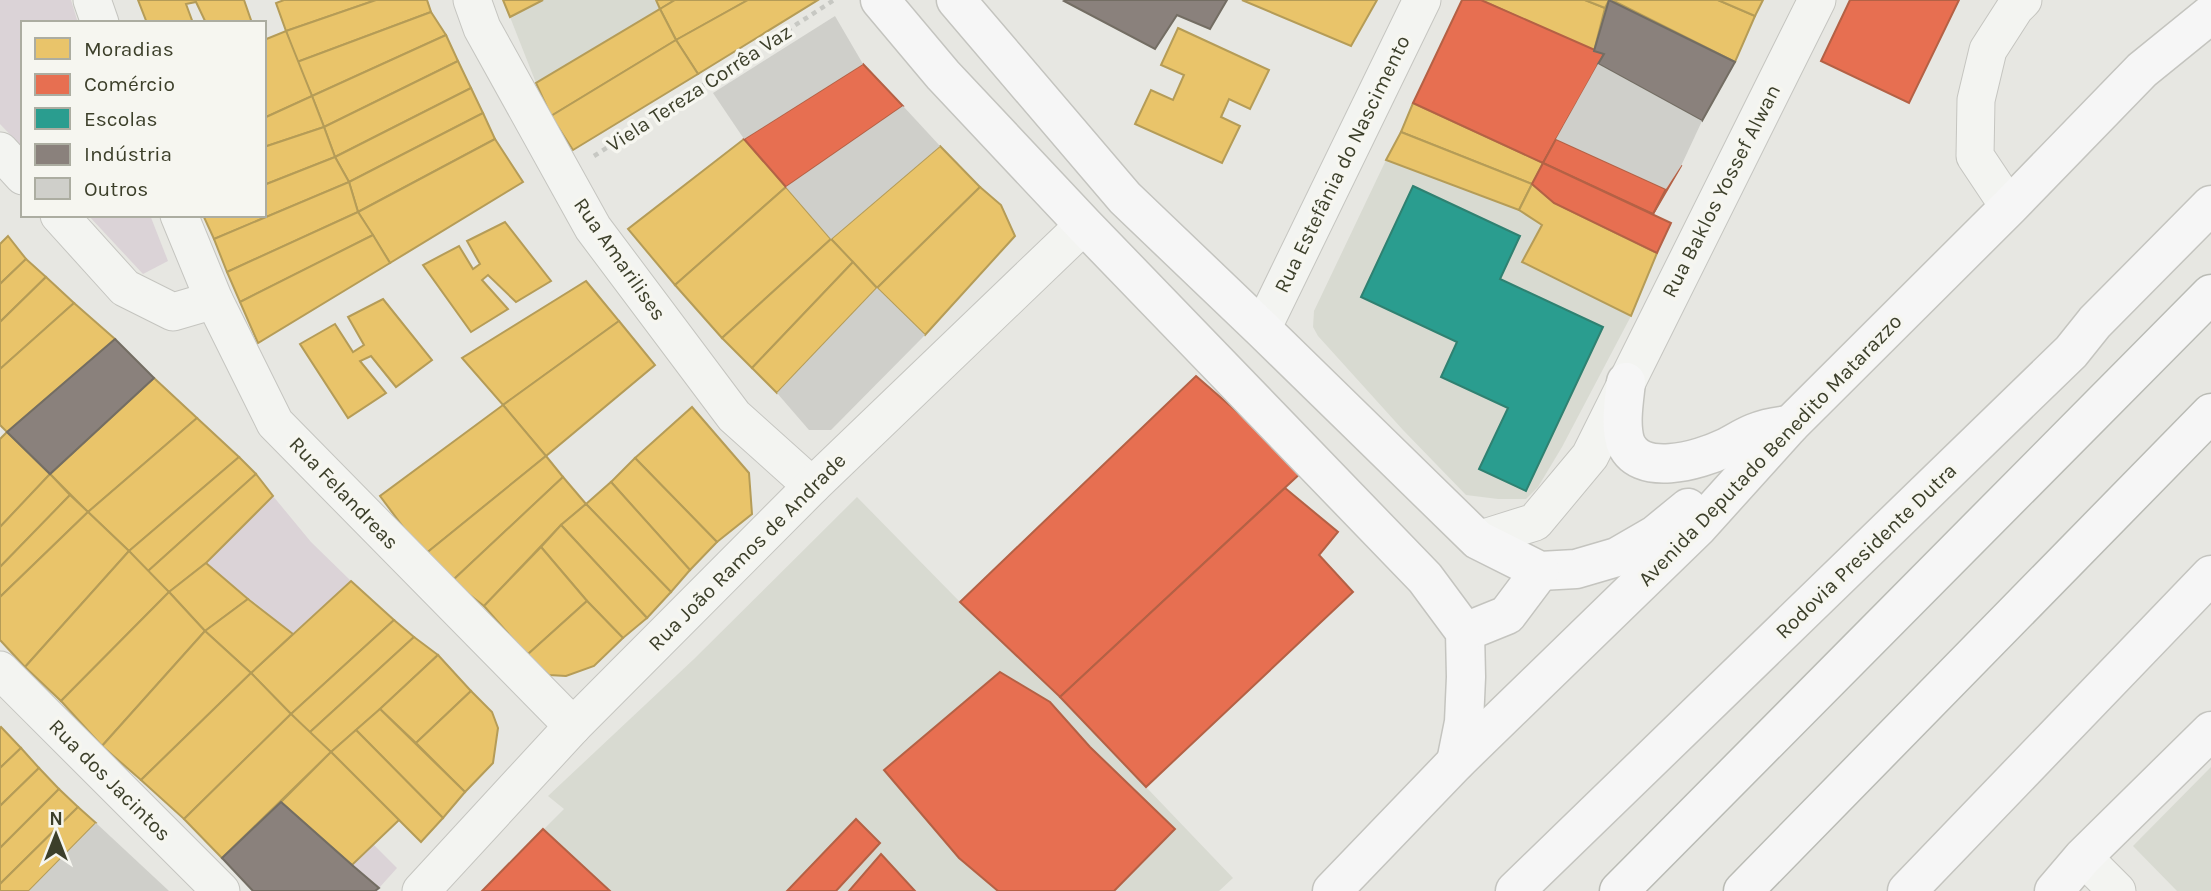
<svg xmlns="http://www.w3.org/2000/svg" width="2211" height="891" font-family="Karla,sans-serif">
	<rect width="100%" height="100%" fill="#e7e7e2"/>
	<g fill="#d8dad1">
		<path d="M543,0H656L660,9L536,83L510,17Z"/>
		<path d="M1386,160L1519,210L1542,225L1522,263L1631,316L1562,447L1538,487L1526,499H1498L1466,495L1403,430L1318,336L1313,327L1314,311Z"/>
		<path d="M857,497L960,602L1060,697L1233,878L1219,891H482L564,809L548,796L694,659Z"/>
		<path d="M2211,767V891H2177L2133,846Z"/>
	</g>
	<g fill="#dbd3d7">
		<path d="M0,0H71L78,23H23V148L0,124Z"/>
		<path d="M88,215H150L168,261L143,274Z"/>
		<path d="M273,496L311,542L351,581L293,634L206,563Z"/>
		<path d="M373,844L397,868L379,888L352,865Z"/>
	</g>
	<g fill="#e9c46a" stroke="#b59c57" stroke-width="2">
		<path d="M138,0H244L252,23H206L196,2L186,4L193,23H147Z"/>
		<path d="M284,0H376L286,31L276,3Z"/>
		<path d="M376,0H427L431,12L297,62L286,31Z"/>
		<path d="M503,0H543L510,17Z"/>
		<path d="M656,0H675L660,9Z"/>
		<path d="M675,0H748L676,40L660,9Z"/>
		<path d="M748,0H818L698,74L676,40Z"/>
		<path d="M1242,0H1377L1351,46Z"/>
		<path d="M1481,0H1585L1605,8L1594,51Z"/>
		<path d="M1585,0H1609L1605,8Z"/>
		<path d="M1612,0H1718L1755,16L1735,62Z"/>
		<path d="M1718,0H1763L1755,16Z"/>
		<path d="M660,9L676,40L551,116L536,83Z"/>
		<path d="M431,12L446,35L312,96L297,62Z"/>
		<path d="M1178,28L1269,70L1250,109L1229,99L1221,117L1240,126L1222,163L1135,124L1151,90L1173,100L1184,75L1161,65Z"/>
		<path d="M286,31L312,96L264,118V40Z"/>
		<path d="M446,35L458,61L324,127L312,96Z"/>
		<path d="M676,40L698,74L573,150L551,116Z"/>
		<path d="M458,61L471,88L335,157L324,127Z"/>
		<path d="M471,88L483,113L349,182L335,157Z"/>
		<path d="M312,96L324,127L264,147V118Z"/>
		<path d="M1413,103L1543,163L1532,184L1401,132Z"/>
		<path d="M483,113L495,139L358,212L349,182Z"/>
		<path d="M324,127L335,157L264,185V147Z"/>
		<path d="M1401,132L1532,184L1519,210L1386,160Z"/>
		<path d="M495,139L523,182L390,263L358,212Z"/>
		<path d="M744,139L786,187L675,285L628,229Z"/>
		<path d="M940,146L980,187L877,288L831,239Z"/>
		<path d="M335,157L349,182L214,239L203,215H264V185Z"/>
		<path d="M349,182L358,212L227,272L214,239Z"/>
		<path d="M1532,184L1554,203L1657,253L1631,316L1522,262L1542,225L1519,210Z"/>
		<path d="M786,187L831,239L722,338L675,285Z"/>
		<path d="M980,187L1001,205L1015,236L925,335L877,288Z"/>
		<path d="M358,212L373,235L240,302L227,272Z"/>
		<path d="M505,222L551,281L516,302L488,275L482,280L508,309L471,332L423,265L459,246L473,269L480,264L467,241Z"/>
		<path d="M373,235L390,263L258,343L240,302Z"/>
		<path d="M8,236L26,259L0,284V244Z"/>
		<path d="M831,239L853,262L752,368L722,338Z"/>
		<path d="M26,259L46,277L0,322V284Z"/>
		<path d="M853,262L877,288L777,393L752,368Z"/>
		<path d="M46,277L74,303L0,369V322Z"/>
		<path d="M586,281L619,321L503,405L462,358Z"/>
		<path d="M383,299L432,360L396,387L371,356L360,361L386,393L348,418L300,344L335,324L353,352L364,345L348,317Z"/>
		<path d="M74,303L115,339L7,432L0,425V369Z"/>
		<path d="M619,321L655,365L546,456L503,405Z"/>
		<path d="M154,378L197,418L88,512L50,474Z"/>
		<path d="M503,405L546,456L424,555L380,496Z"/>
		<path d="M692,407L749,473L752,514L717,542L635,458Z"/>
		<path d="M197,418L239,457L129,551L88,512Z"/>
		<path d="M7,432L50,474L0,527V439Z"/>
		<path d="M546,456L563,477L452,581L424,555Z"/>
		<path d="M239,457L256,474L147,572L129,551Z"/>
		<path d="M635,458L717,542L690,570L611,482Z"/>
		<path d="M50,474L70,495L0,567V527Z"/>
		<path d="M256,474L273,496L206,563L169,592L147,572Z"/>
		<path d="M563,477L586,504L561,525L484,606L452,581Z"/>
		<path d="M611,482L690,570L671,592L586,504Z"/>
		<path d="M70,495L88,512L0,597V567Z"/>
		<path d="M586,504L671,592L647,618L561,525Z"/>
		<path d="M88,512L129,551L25,667L0,640V597Z"/>
		<path d="M561,525L647,618L623,638L587,601L541,547Z"/>
		<path d="M541,547L587,601L527,655L484,606Z"/>
		<path d="M129,551L169,592L61,701L25,667Z"/>
		<path d="M206,563L248,599L205,631L169,592Z"/>
		<path d="M351,581L394,620L291,714L251,673Z"/>
		<path d="M169,592L205,631L102,746L61,701Z"/>
		<path d="M248,599L293,634L251,673L205,631Z"/>
		<path d="M587,601L623,638L594,666L566,676L549,675L527,655Z"/>
		<path d="M394,620L414,637L309,733L291,714Z"/>
		<path d="M205,631L251,673L141,780L102,746Z"/>
		<path d="M414,637L438,655L380,709L331,752L309,733Z"/>
		<path d="M438,655L471,691L416,743L380,709Z"/>
		<path d="M251,673L291,714L184,819L141,780Z"/>
		<path d="M471,691L492,712L498,728L493,763L465,792L416,743Z"/>
		<path d="M380,709L465,792L443,818L356,730Z"/>
		<path d="M291,714L331,752L222,858L184,819Z"/>
		<path d="M1,727L21,748L0,768V728Z"/>
		<path d="M356,730L443,818L421,842L331,752Z"/>
		<path d="M21,748L39,768L0,806V768Z"/>
		<path d="M331,752L399,820L352,865L281,802Z"/>
		<path d="M39,768L59,789L0,848V806Z"/>
		<path d="M59,789L78,807L0,884V848Z"/>
		<path d="M78,807L96,823L29,891H0V884Z"/>
	</g>
	<g fill="#e76f51" stroke="#b46145" stroke-width="2">
		<path d="M1462,0H1481L1604,54L1543,163L1413,103Z"/>
		<path d="M1850,0H1959L1909,103L1821,61Z"/>
		<path d="M863,64L903,106L786,187L744,139Z"/>
		<path d="M1571,113L1681,166L1653,214L1543,163Z"/>
		<path d="M1556,139L1666,189L1653,214L1543,163Z"/>
		<path d="M1543,163L1671,223L1657,253L1554,203L1532,184Z"/>
		<path d="M1196,376L1304,470L1060,697L960,602Z"/>
		<path d="M1285,488L1338,532L1319,555L1353,592L1146,787L1060,697Z"/>
		<path d="M1000,672L1050,702L1090,747L1175,829L1114,891H998L959,858L884,770Z"/>
		<path d="M856,819L880,843L836,891H787Z"/>
		<path d="M543,829L610,891H482Z"/>
		<path d="M881,854L915,891H849Z"/>
	</g>
	<path fill="#2a9d8f" stroke="#2f8171" stroke-width="2" d="M1413,186L1520,236L1500,279L1603,327L1526,491L1479,469L1508,408L1441,377L1457,342L1361,297Z"/>
	<g fill="#8a817c" stroke="#736d63" stroke-width="2">
		<path d="M1066,0H1227L1210,29L1177,15L1155,49L1064,1Z"/>
		<path d="M1609,0L1735,62L1702,121L1598,64L1604,54L1594,51Z"/>
		<path d="M115,339L154,378L50,474L7,432Z"/>
		<path d="M281,802L352,865L379,888L375,891H253L222,858Z"/>
	</g>
	<g fill="#cfcfca">
		<path d="M835,16L863,64L744,139L713,93Z"/>
		<path d="M1598,64L1702,121L1681,166L1666,189L1556,139Z"/>
		<path d="M903,106L940,146L831,239L786,187Z"/>
		<path d="M877,288L925,335L831,430H809L777,393Z"/>
		<path d="M96,823L169,891H29Z"/>
	</g>
	<g fill="none" stroke-linecap="round" stroke-linejoin="round">
		<defs>
			<g id="minor">
				<path d="M92,0L100,23"/>
				<path d="M472,0L482,28L593,228L734,416L812,486"/>
				<path d="M0,151L23,176"/>
				<path d="M2009,207L1975,156L1976,100L1988,50L2015,8L2023,0"/>
				<path d="M59,215L125,288L173,312L214,300"/>
				<path d="M179,215L214,300L275,423L573,726"/>
				<path d="M1262,329L1422,0"/>
				<path d="M1478,540L1535,522L1590,456L1817,0"/>
				<path d="M0,670L221,891"/>
				<path d="M2083,857L2117,891"/>
				<path d="M421,891L573,726L812,486L1084,225"/>
			</g>
			<g id="major">
				<path d="M880,0L943,75L1084,225L1425,578L1465,632L1466,677L1464,722L1456,762"/>
				<path d="M956,0L1125,198L1262,329L1478,540L1540,571L1576,569L1617,557L1655,535L1688,508"/>
				<path d="M1626,382C1624,401 1620,423 1625,441C1637,479 1700,460 1725,448C1735,443 1744,437 1754,433C1766,428 1778,426 1790,425"/>
				<path d="M1465,632L1507,615L1540,571"/>
				<path d="M1332,891L1456,762L1698,527L1790,425L2009,207L2142,70L2211,14"/>
				<path d="M1515,891L2071,352L2095,322L2211,205"/>
				<path d="M1907,891L2211,575"/>
				<path d="M2054,891L2083,857L2211,731"/>
			</g>
			<g id="highway">
				<path d="M1619,891L2211,294"/>
				<path d="M1743,891L2211,413"/>
			</g>
		</defs>
		<use href="#minor" stroke="#c5c5c0" stroke-width="39"/>
		<use href="#major" stroke="#c4c4bf" stroke-width="41"/>
		<use href="#highway" stroke="#babbb5" stroke-width="41"/>
		<path stroke="#c7c8c3" stroke-width="4.5" stroke-dasharray="5 5" stroke-linecap="butt" d="M594,156L834,0"/>
		<use href="#minor" stroke="#f3f4f1" stroke-width="37"/>
		<use href="#major" stroke="#f6f6f6" stroke-width="38"/>
		<use href="#highway" stroke="#f6f6f6" stroke-width="38"/>
	</g>
	<g text-anchor="middle" dominant-baseline="central" stroke-width="7" stroke-linejoin="round" paint-order="stroke">
		<g font-size="21" fill="#3c3f2a" stroke="#f6f6f0">
			<text transform="translate(699 88) rotate(-33)">Viela Tereza Corrêa Vaz</text>
			<text transform="translate(1342 164) rotate(-64)">Rua Estefânia do Nascimento</text>
			<text transform="translate(1721 191) rotate(-63)">Rua Baklos Yossef Alwan</text>
			<text transform="translate(620 259) rotate(55)">Rua Amarilises</text>
			<text transform="translate(1770 450) rotate(-46)">Avenida Deputado Benedito Matarazzo</text>
			<text transform="translate(344 493) rotate(46)">Rua Felandreas</text>
			<text transform="translate(1866 551) rotate(-44)">Rodovia Presidente Dutra</text>
			<text transform="translate(747 552) rotate(-45)">Rua João Ramos de Andrade</text>
			<text transform="translate(110 780) rotate(45)">Rua dos Jacintos</text>
		</g>
	</g>
	<rect x="21" y="21" width="245" height="196" fill="#f6f6f0" stroke="#acada1" stroke-width="2"/>
	<rect x="35" y="38" width="35" height="21" fill="#e9c46a" stroke="#acada1" stroke-width="2"/>
	<text x="84" y="56" font-size="21" fill="#3c3f2a">Moradias</text>
	<rect x="35" y="74" width="35" height="21" fill="#e76f51" stroke="#acada1" stroke-width="2"/>
	<text x="84" y="91" font-size="21" fill="#3c3f2a">Comércio</text>
	<rect x="35" y="108" width="35" height="21" fill="#2a9d8f" stroke="#acada1" stroke-width="2"/>
	<text x="84" y="126" font-size="21" fill="#3c3f2a">Escolas</text>
	<rect x="35" y="144" width="35" height="21" fill="#8a817c" stroke="#acada1" stroke-width="2"/>
	<text x="84" y="161" font-size="21" fill="#3c3f2a">Indústria</text>
	<rect x="35" y="178" width="35" height="21" fill="#cfcfca" stroke="#acada1" stroke-width="2"/>
	<text x="84" y="196" font-size="21" fill="#3c3f2a">Outros</text>
	<g transform="translate(56 835)" stroke="#f6f6f0" stroke-width="5" paint-order="stroke">
	<path d="M0-5L12 26L0 18L-12 26Z" fill="#3c3f2a"/>
	<text y="-10" font-size="19" font-weight="bold" text-anchor="middle" fill="#3c3f2a">N</text>
	</g>
</svg>
